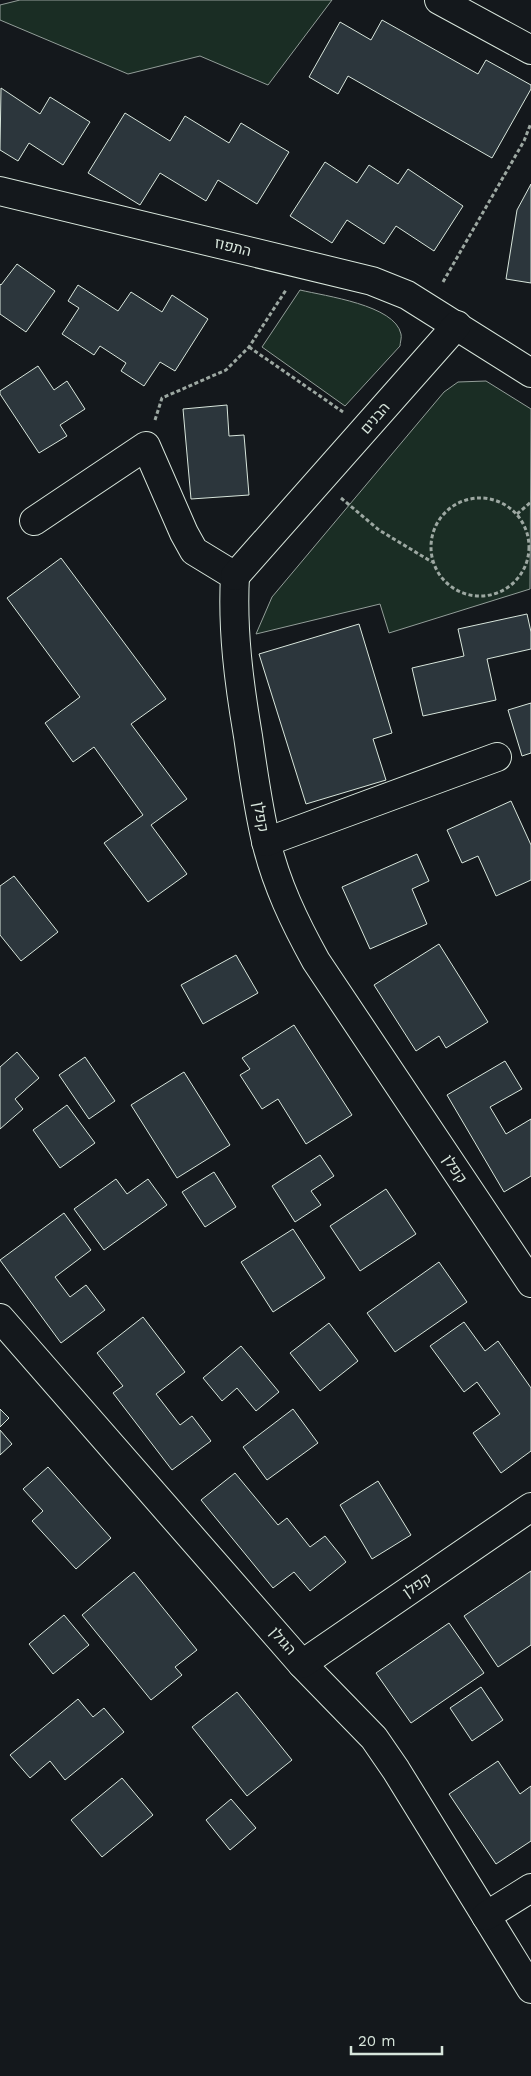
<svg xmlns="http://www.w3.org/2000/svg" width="531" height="2076" font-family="'Work Sans',Heebo,sans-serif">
	<rect width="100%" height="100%" fill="#14181c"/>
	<g fill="#1a2d24" stroke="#939e99">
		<path d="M20,0H332L268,85L200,56L128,74L0,20V5Z"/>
		<path d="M300,290C325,296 395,305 401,334C402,337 400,343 400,346L345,406L262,347Z"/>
		<path d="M486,381L531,409L530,589L389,633L380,604L256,634L272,597L444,392L458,382Z"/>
	</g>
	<g fill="#2c363c" stroke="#d8e6dc">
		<path d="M382,20L478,74L486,60L531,85V89L492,158L348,76L338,94L309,77L340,22L371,40Z"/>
		<path d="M1,88L40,114L50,97L90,122L63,165L29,143L18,161L0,150Z"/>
		<path d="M125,113L170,141L185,116L229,143L241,123L289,152L257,204L218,180L206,201L160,173L140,205L88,173Z"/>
		<path d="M325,162L357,183L369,165L398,184L408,169L463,206L434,251L396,226L384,244L347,220L332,243L290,216Z"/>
		<path d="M531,184V283L506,279L517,210Z"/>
		<path d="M17,264L55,291L26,332L0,314V284L1,285Z"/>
		<path d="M78,285L118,311L131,292L162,312L172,295L208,319L175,371L160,362L144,386L121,371L126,363L100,346L94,355L62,334L79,308L68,301Z"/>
		<path d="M38,366L54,390L67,381L85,409L60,425L67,436L39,453L0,394V391Z"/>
		<path d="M227,405L229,436L244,435L249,495L191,499L183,409Z"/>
		<path d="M61,558L166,699L131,724L187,799L151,825L187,874L148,902L104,843L143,815L94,747L73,762L45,723L80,697L7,598Z"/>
		<path d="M527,614L531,632V649L487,659L496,700L423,716L412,668L464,656L458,629Z"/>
		<path d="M359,624L392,733L373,739L386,780L306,804L259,654Z"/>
		<path d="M531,703V753L522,756L508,710Z"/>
		<path d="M511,801L531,845V880L496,896L478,856L462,863L447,830Z"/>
		<path d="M417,854L429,881L412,889L427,924L370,949L342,887Z"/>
		<path d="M14,876L58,932L21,961L0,935V886Z"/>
		<path d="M439,944L488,1022L446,1048L439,1036L416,1051L374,985Z"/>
		<path d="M236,955L258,993L203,1024L181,985Z"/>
		<path d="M294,1025L352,1115L306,1144L278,1099L262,1109L240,1075L250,1069L242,1058Z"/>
		<path d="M17,1052L39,1078L15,1099L23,1109L0,1129V1067Z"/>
		<path d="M85,1057L115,1101L89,1119L59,1075Z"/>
		<path d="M505,1061L522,1089L490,1107L506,1134L531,1119V1176L504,1192L447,1095Z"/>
		<path d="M184,1072L230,1145L177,1178L131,1105Z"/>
		<path d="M67,1105L95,1143L60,1168L33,1130Z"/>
		<path d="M320,1155L334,1176L311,1191L321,1205L295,1222L272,1186Z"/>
		<path d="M214,1172L236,1207L205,1227L182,1192Z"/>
		<path d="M116,1179L127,1194L148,1179L167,1205L104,1250L74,1209Z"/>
		<path d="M386,1189L416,1234L360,1271L330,1226Z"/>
		<path d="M64,1213L91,1250L55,1277L70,1297L86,1285L105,1310L61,1343L0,1260Z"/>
		<path d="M293,1229L325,1278L273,1312L241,1262Z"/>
		<path d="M439,1262L467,1302L395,1352L367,1313Z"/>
		<path d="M143,1317L185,1372L156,1394L180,1425L192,1416L211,1441L172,1470L113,1393L123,1386L97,1353Z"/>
		<path d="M464,1322L485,1351L498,1341L531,1388V1451L501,1473L473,1433L500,1414L477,1382L464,1392L430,1346Z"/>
		<path d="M329,1323L358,1361L320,1391L290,1353Z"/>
		<path d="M241,1346L279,1392L256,1411L237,1388L222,1401L203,1378Z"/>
		<path d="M0,1409L9,1418L0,1427Z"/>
		<path d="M293,1409L318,1443L267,1480L243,1447Z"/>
		<path d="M0,1430L12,1444L0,1455Z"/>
		<path d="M48,1467L111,1538L76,1569L32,1521L43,1511L23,1489Z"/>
		<path d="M235,1473L278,1525L287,1518L310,1547L325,1536L346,1562L310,1591L294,1572L273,1588L201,1500Z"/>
		<path d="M378,1481L411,1535L372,1559L340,1505Z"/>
		<path d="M531,1571V1645L498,1667L464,1616Z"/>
		<path d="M134,1572L197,1650L175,1667L182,1675L151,1700L82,1615Z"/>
		<path d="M64,1615L89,1645L53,1674L29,1644Z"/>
		<path d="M449,1623L484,1673L411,1723L376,1673Z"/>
		<path d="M481,1687L503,1720L472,1741L450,1708Z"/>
		<path d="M237,1692L292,1760L247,1796L192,1727Z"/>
		<path d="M78,1699L93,1717L104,1708L124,1732L65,1780L50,1761L30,1778L10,1755Z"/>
		<path d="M498,1761L520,1794L531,1786V1841L496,1864L449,1794Z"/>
		<path d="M122,1778L153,1815L102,1857L71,1820Z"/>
		<path d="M231,1799L256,1828L230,1850L206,1820Z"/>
	</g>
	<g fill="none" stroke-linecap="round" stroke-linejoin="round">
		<defs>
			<g id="street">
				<path d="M439,0L531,50"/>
				<path d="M0,191L372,281L407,295L531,373"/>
				<path d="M34,521L146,446L184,533L194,551L235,576C232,630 239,683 248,736C253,771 258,807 266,841C276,884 295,923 316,961L531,1283"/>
				<path d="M235,576L457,325"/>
				<path d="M266,842L497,757"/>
				<path d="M302,1664L374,1738L396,1770L531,1989"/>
				<path d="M486,1916L531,1888"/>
			</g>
			<path id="secondary" d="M0,1318L302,1664L531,1507"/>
		</defs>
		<use href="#street" stroke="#d8e6dc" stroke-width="30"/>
		<use href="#secondary" stroke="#d8e6dc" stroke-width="30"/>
		<g stroke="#9da8a2" stroke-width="3" stroke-dasharray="4 2.5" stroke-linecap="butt">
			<path d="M443,282L524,141L531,123"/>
			<path d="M249,347L343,412"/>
			<path d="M155,420L162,398L226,370L249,347L286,290"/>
			<circle cx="480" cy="547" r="49"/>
			<path d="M341,498L379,530L432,562"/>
			<path d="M517,514L531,502"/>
		</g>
		<use href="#street" stroke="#14181c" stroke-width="28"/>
		<use href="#secondary" stroke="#14181c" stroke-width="28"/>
	</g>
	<g text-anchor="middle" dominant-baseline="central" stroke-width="4" stroke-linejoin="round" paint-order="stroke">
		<g font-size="15" fill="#d8e6dc" stroke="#14181c">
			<text transform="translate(233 247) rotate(14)">התפוז</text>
			<text transform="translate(375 418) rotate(-49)">הבנים</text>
			<text transform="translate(261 817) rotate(80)">קפלן</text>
			<text transform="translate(455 1169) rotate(56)">קפלן</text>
			<text transform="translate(417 1585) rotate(-34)">קפלן</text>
			<text transform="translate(283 1641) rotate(49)">הגולן</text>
		</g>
	</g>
	<path d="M351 2046v8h91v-8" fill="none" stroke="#d8e6dc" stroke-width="2.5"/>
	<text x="358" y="2046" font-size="15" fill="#d8e6dc" stroke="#14181c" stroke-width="4" paint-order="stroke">20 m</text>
</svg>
